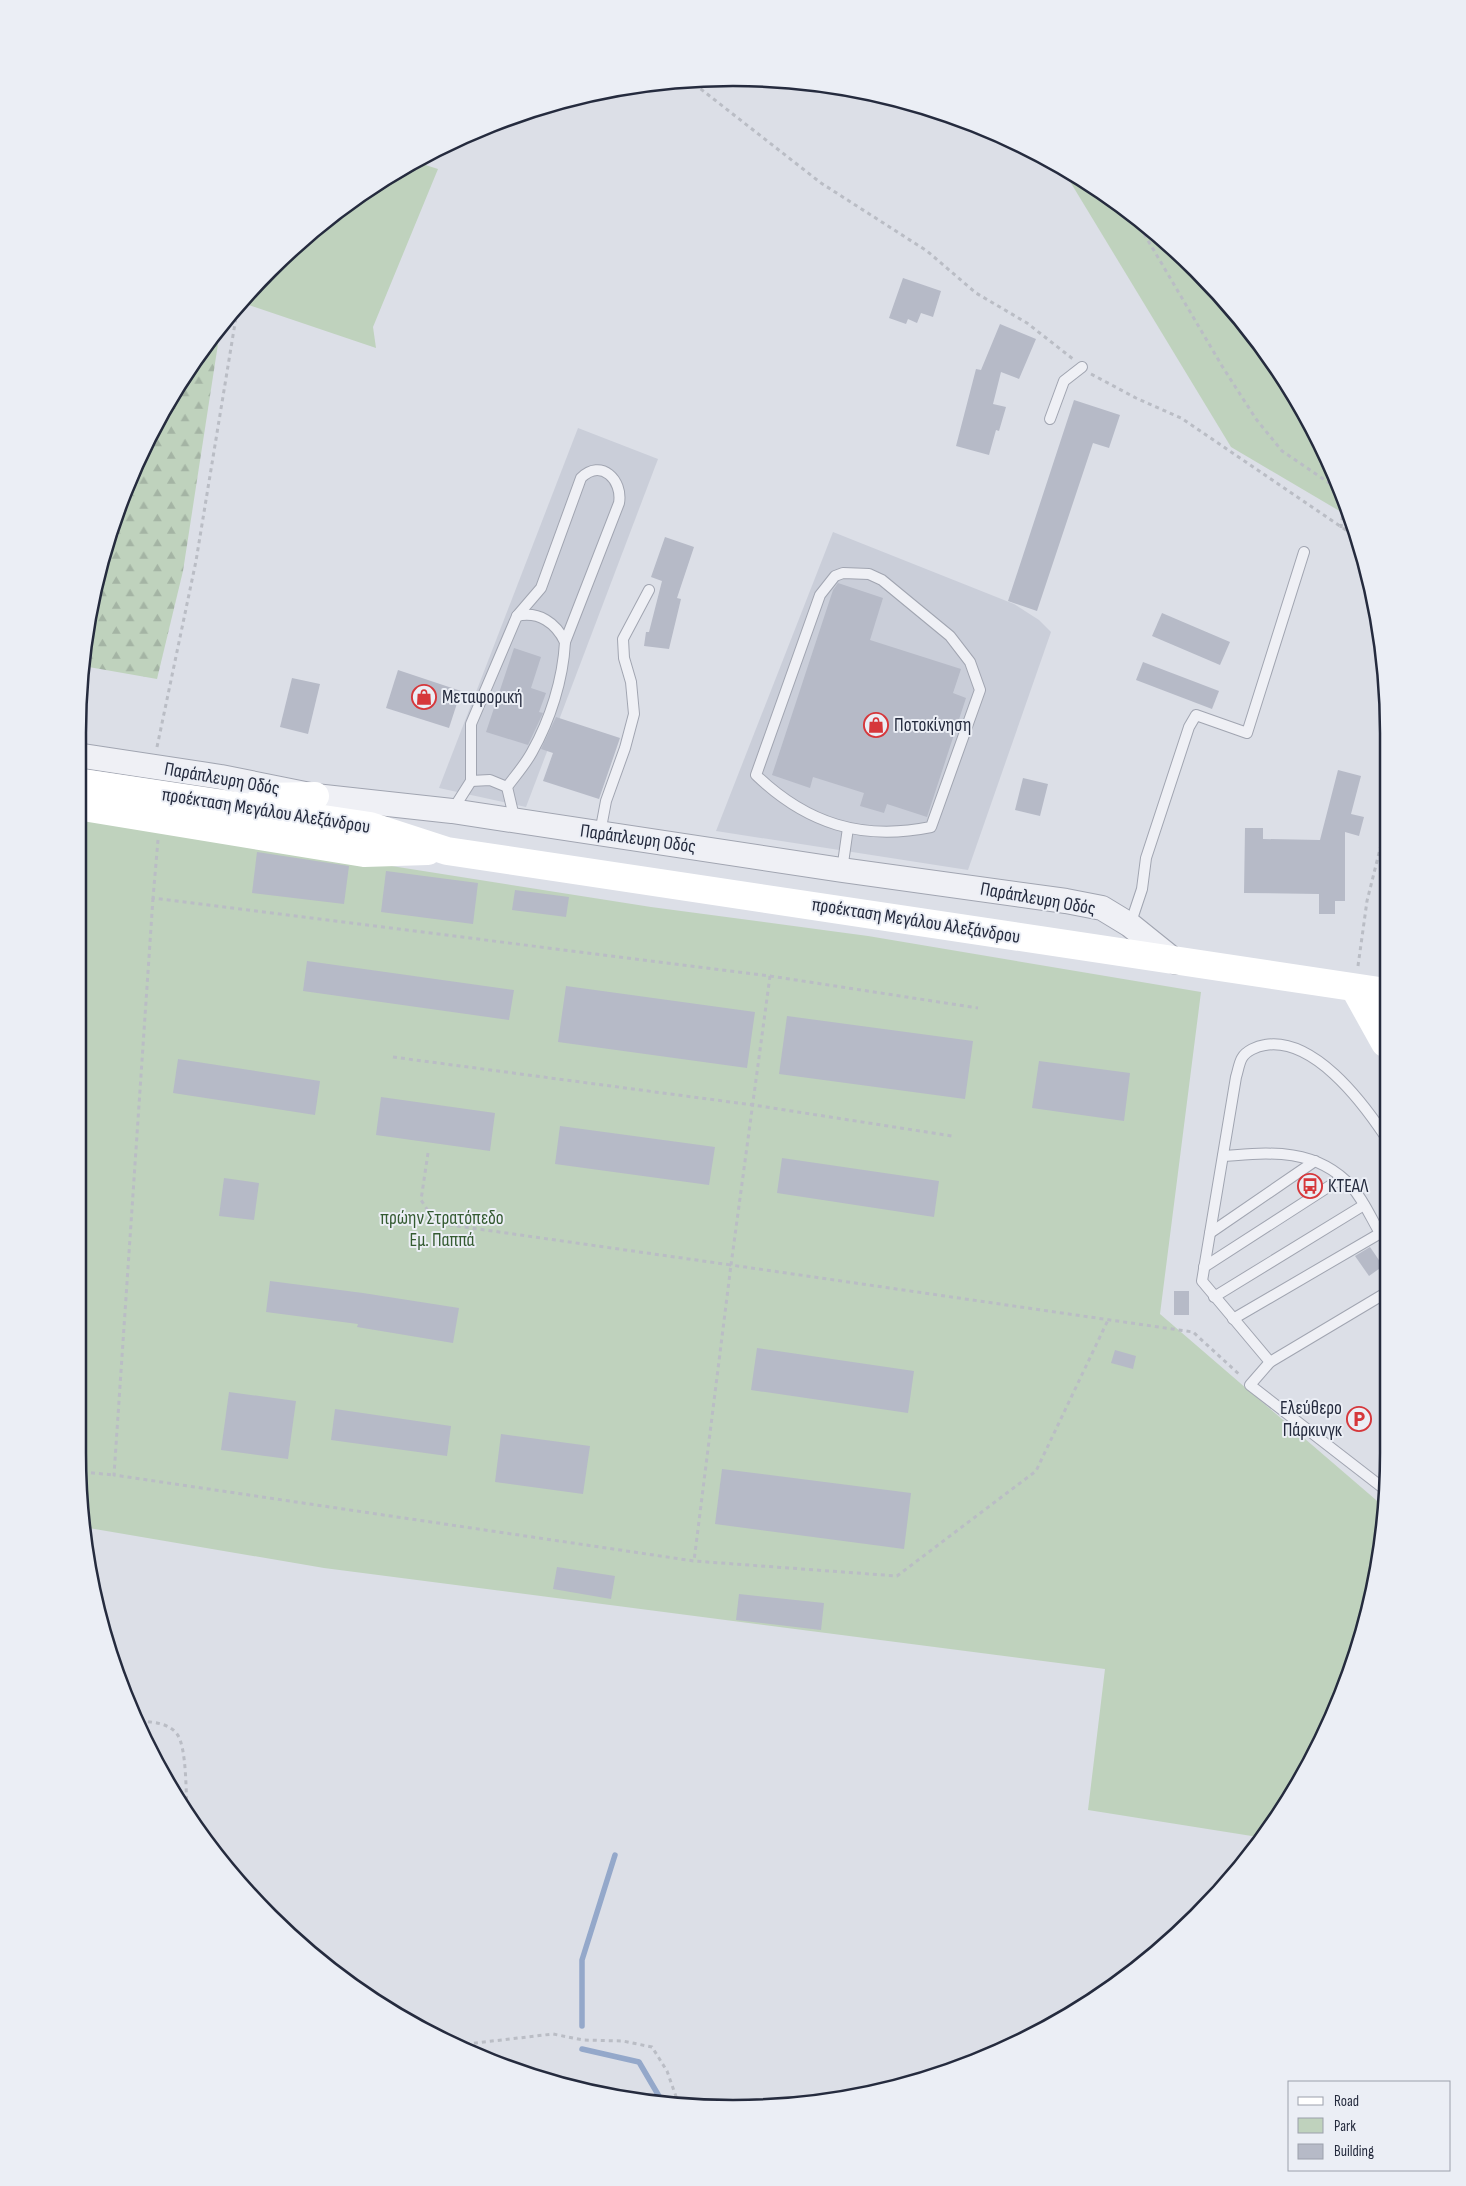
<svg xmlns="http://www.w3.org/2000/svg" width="1466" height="2186" font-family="'Sofia Sans Condensed',sans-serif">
	<defs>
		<pattern id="forest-firs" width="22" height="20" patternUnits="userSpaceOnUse" patternTransform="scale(1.25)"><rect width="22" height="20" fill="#bfd2bd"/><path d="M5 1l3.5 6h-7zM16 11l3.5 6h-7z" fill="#a4b4a4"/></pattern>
	</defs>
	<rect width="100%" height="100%" fill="#dcdfe7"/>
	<g fill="#caced9">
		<path d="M578,428L658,459L526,807L439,788Z"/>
		<path d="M833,532L1014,604L1039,620L1051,632L968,870L716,831Z"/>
	</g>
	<g fill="#bfd2bd">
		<path d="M416,162L438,169L373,327L376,348L246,304L247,294L334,213Z"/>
		<path d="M1060,165L1165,240L1253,334L1321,443L1348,516L1231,447Z"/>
		<path d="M83,811L360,861L651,907L868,936L1201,992L1160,1314L1383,1506V1539L1366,1623L1321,1743L1258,1837L1088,1810L1105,1669L324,1568L83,1527Z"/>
	</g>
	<path fill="url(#forest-firs)" d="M220,331L183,571L157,679L83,666V647L100,563L145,443Z"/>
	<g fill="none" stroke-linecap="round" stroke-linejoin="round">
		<g stroke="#94a8ca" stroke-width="5.5">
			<path d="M582,2026V1960L615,1855"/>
			<path d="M582,2049L639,2062L663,2103"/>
		</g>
	</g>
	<g fill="#b6bac7">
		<path d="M903,278L941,291L933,317L921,313L917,323L908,319L906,324L889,318Z"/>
		<path d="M1000,324L1036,339L1019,379L1001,372L993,404L1006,407L999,431L996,430L989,455L956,446L976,369L981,370Z"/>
		<path d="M1074,400L1120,415L1109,448L1093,443L1037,611L1008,601Z"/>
		<path d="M665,537L694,547L677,598L681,599L669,649L644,646L646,632H649L662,581L651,577Z"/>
		<path d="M838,583L883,598L870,640L961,669L953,693L966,698L927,817L887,804L884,813L860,806L864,793L813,777L810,788L772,775L833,590Z"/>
		<path d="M1162,613L1230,642L1220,665L1152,636Z"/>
		<path d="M514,648L541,657L531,688L546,693L539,712L543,713L528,745L486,732Z"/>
		<path d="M1143,662L1219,691L1212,709L1136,680Z"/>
		<path d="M398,670L461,691L449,728L386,708Z"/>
		<path d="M292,678L320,684L308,734L280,727Z"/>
		<path d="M556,717L620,738L599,799L543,781L553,753L541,749Z"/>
		<path d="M1338,770L1361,776L1351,814L1364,817L1359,836L1345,832V901H1335V914H1319V894L1244,893L1245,828H1263V839L1320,840Z"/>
		<path d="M1023,778L1048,784L1040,816L1015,810Z"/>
		<path d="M257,852L349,866L344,904L252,893Z"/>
		<path d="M386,871L478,883L473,924L381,912Z"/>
		<path d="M515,890L569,897L566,917L512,910Z"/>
		<path d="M307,961L514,990L509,1020L303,991Z"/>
		<path d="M566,986L755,1012L747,1068L558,1042Z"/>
		<path d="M787,1016L973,1041L965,1099L779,1074Z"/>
		<path d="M178,1059L320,1081L315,1115L173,1093Z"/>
		<path d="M1039,1061L1130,1073L1124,1121L1032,1108Z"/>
		<path d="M381,1097L495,1113L490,1151L376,1135Z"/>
		<path d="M560,1126L715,1147L709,1185L555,1164Z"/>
		<path d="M782,1158L939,1181L934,1217L777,1193Z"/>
		<path d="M224,1178L259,1183L254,1220L219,1216Z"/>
		<path d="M1370,1247L1383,1266L1369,1276L1355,1256Z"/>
		<path d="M270,1281L363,1293L459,1308L453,1343L357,1327L358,1324L266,1312Z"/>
		<rect x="1174" y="1291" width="15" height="24"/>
		<path d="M757,1348L914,1371L908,1413L751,1390Z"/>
		<path d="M1115,1350L1136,1356L1133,1369L1111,1363Z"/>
		<path d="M229,1392L296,1401L288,1459L221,1450Z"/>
		<path d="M335,1409L451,1426L447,1456L331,1440Z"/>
		<path d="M501,1434L590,1446L583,1494L495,1482Z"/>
		<path d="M722,1469L911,1493L904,1549L715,1524Z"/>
		<path d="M557,1567L615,1576L611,1599L553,1589Z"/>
		<path d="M739,1594L824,1603L821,1630L736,1620Z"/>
	</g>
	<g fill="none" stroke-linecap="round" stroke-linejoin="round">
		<defs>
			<g id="service">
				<path d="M1050,419L1064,381L1082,367"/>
				<path d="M843,573L869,574L882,580L950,636L970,662L980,690L931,827C862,841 807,824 756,775L820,595L835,576Z"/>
				<path d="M517,616C539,611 556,623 565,642"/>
				<path d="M471,781L490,780L507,787"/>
				<path d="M452,811L471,781V724L517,616L541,588L581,478C601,458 623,480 619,503L565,642C563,680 550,720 532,752C525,765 515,776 507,787L515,821"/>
				<path d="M600,833L606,801L625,748L634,714L631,682L624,658L623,639L649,590"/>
				<path d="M842,870L848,828"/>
				<path d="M1130,925L1142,889L1146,858L1189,727L1196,715L1247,733L1304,552"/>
				<path d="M1223,1156C1271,1152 1317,1148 1352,1187C1364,1201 1371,1218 1380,1233"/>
				<path d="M1210,1233L1315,1161"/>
				<path d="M1204,1267L1342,1178"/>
				<path d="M1214,1297L1364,1205"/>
				<path d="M1233,1319L1384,1231"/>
				<path d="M1270,1362L1202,1281L1236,1077C1238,1071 1239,1063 1242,1058C1246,1051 1257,1046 1265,1045C1313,1037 1361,1100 1385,1136"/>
				<path d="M1383,1488L1250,1385L1270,1362L1384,1294"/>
			</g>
			<path id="tertiary" d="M83,756L221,777L315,796L452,811L842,870L1066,901L1102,908L1130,925L1176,962"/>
		</defs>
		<use href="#service" stroke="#a1a5b1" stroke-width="12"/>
		<use href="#tertiary" stroke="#a1a5b1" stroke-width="26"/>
		<g stroke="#babdc5" stroke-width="3" stroke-dasharray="4 4" stroke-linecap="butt">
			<path d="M688,79L821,183L927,251L976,293L1027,323L1073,359"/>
			<path d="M1136,220L1222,366L1256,419L1282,451L1338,489"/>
			<path d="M1091,374L1136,398L1181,418L1356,537"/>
			<path d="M1341,528L1344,504"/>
			<path d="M157,747L196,561L238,305"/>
			<path d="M158,840L153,898L770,976L731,1265L1193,1332L1241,1376"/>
			<path d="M153,898L114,1475L694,1561L897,1576L1036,1471L1108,1320"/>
			<path d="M1358,966L1367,901L1386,825"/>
			<path d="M770,976L978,1008"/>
			<path d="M393,1057L753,1105L952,1136"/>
			<path d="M428,1153L421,1200L436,1223L731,1265L694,1561"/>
			<path d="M83,1472L114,1475"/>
			<path d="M140,1721C153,1722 169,1723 177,1734C187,1747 186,1797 187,1816"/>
			<path d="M458,2045L553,2034L583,2040L623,2041L652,2047L667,2071L679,2105"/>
		</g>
		<use href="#service" stroke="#eff0f5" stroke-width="10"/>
		<use href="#tertiary" stroke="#eff0f5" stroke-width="24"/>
		<g stroke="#fff" stroke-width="28">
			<path d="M83,783L370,826L447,851L1386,992"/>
			<path d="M262,797L315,796"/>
			<path d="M83,807L364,853L428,851"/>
			<path d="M1355,989L1385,1043"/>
		</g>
	</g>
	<defs>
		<symbol id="shop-ring" viewBox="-11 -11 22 22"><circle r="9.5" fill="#ebeef5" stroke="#d6373b" stroke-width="1.5"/><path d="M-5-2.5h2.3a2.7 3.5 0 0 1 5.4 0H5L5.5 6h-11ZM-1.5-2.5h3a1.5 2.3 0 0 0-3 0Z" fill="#d6373b"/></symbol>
		<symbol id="bus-ring" viewBox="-11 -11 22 22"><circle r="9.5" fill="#ebeef5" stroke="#d6373b" stroke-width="1.5"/><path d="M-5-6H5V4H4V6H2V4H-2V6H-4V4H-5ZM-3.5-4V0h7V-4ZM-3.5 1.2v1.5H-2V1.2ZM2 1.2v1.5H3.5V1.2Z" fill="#d6373b"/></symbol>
		<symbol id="parking-ring" viewBox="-11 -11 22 22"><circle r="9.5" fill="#ebeef5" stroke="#d6373b" stroke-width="1.5"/><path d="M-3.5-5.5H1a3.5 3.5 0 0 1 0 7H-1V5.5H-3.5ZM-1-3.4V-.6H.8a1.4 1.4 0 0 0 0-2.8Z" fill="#d6373b"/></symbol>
	</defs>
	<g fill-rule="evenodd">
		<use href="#shop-ring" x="410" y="683" width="28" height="28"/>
		<use href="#shop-ring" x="862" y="711" width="28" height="28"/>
		<use href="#bus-ring" x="1296" y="1172" width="28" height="28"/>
		<use href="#parking-ring" x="1345" y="1405" width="28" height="28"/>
	</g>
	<g text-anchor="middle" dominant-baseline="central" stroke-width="4" stroke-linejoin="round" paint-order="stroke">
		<g font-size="19" fill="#252b3e" stroke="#ebeef5" text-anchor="start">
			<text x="442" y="697">Μεταφορική</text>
			<text x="894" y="725">Ποτοκίνηση</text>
			<text x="1328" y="1186">ΚΤΕΑΛ</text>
			<text x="1342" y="1408" text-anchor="end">Ελεύθερο<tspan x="1342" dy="22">Πάρκινγκ</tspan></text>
		</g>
		<g font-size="19" fill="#252b3e" stroke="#ebeef5">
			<text transform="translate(222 779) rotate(10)">Παράπλευρη Οδός</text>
			<text transform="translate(266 811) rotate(9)">προέκταση Μεγάλου Αλεξάνδρου</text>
			<text transform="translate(638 839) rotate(8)">Παράπλευρη Οδός</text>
			<text transform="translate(1038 899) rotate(10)">Παράπλευρη Οδός</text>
			<text transform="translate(916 921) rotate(9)">προέκταση Μεγάλου Αλεξάνδρου</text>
		</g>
		<g font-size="19" fill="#345b31" stroke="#ebeef5">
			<text x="442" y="1218">πρώην Στρατόπεδο<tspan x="442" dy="22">Εμ. Παππά</tspan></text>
		</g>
	</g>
	<path d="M0 0H1466V2186H0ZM733 86H733A647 647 0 0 1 1380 733V1453A647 647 0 0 1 733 2100H733A647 647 0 0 1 86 1453V733A647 647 0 0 1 733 86Z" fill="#ebeef5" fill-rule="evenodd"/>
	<path fill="none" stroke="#252b3e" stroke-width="2.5" d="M733 86H733A647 647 0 0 1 1380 733V1453A647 647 0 0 1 733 2100H733A647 647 0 0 1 86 1453V733A647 647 0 0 1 733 86Z"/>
	<rect x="1288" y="2081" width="162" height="90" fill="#ebeef5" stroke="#9ca0ac"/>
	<rect x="1298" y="2097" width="25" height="8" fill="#ffffff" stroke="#9ca0ac"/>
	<text x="1334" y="2106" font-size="15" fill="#252b3e">Road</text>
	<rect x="1298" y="2118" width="25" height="15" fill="#bfd2bd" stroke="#9ca0ac"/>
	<text x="1334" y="2131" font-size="15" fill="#252b3e">Park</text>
	<rect x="1298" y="2144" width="25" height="15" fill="#b6bac7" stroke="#9ca0ac"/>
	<text x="1334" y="2156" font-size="15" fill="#252b3e">Building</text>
</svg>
